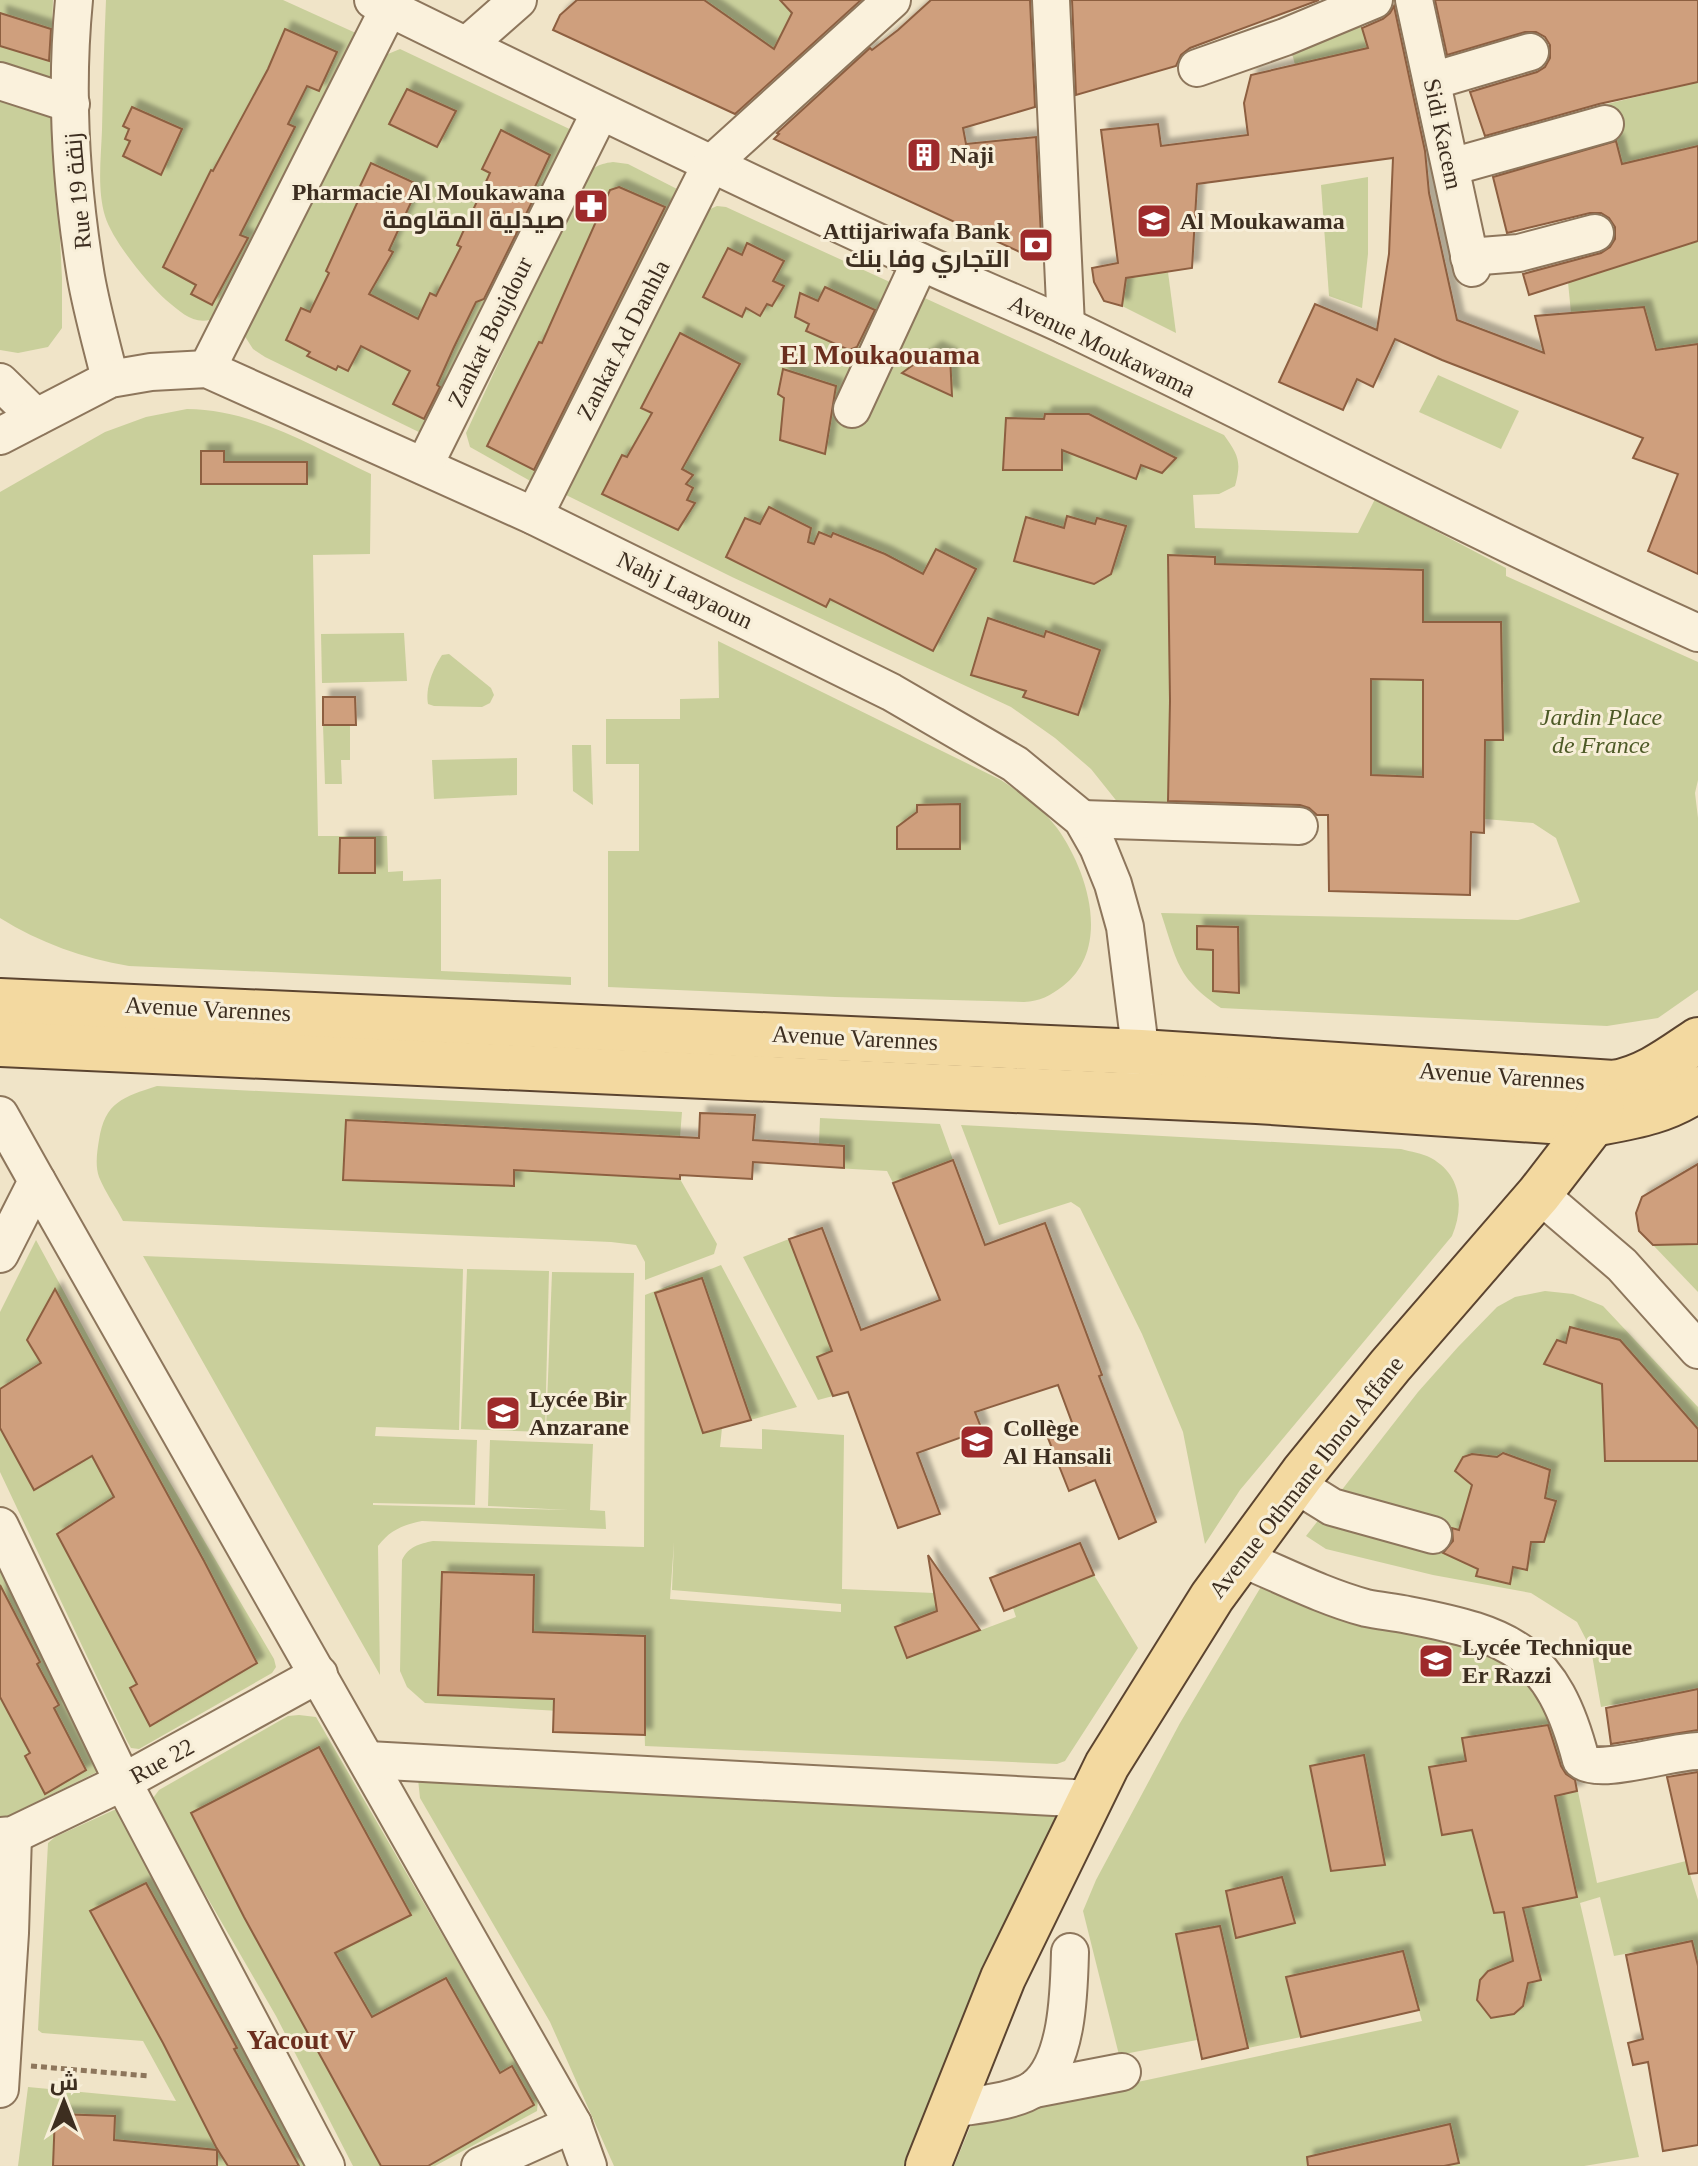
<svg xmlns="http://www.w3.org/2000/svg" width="1698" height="2166" font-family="'Times New Roman',Cairo,serif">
	<defs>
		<filter id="shadow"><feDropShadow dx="7" dy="-7" stdDeviation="2" flood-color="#0004"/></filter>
	</defs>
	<rect width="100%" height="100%" fill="#f0e4c8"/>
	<g fill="#c9cf9b" fill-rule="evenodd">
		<path d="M0,0H53L51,62L62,278V328L48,347L18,353L0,350Z"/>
		<path d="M106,0H283L358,34L220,316C197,328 184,315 166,300C147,283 112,240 105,216C97,189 101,158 102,130C103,87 104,43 106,0Z"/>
		<path d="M704,0H780L827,51L799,76L773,51Z"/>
		<path d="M1360,19L1370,56L1338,64L1334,56L1313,61L1306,109L1291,49Z"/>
		<path d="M400,49L578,133L427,436L265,357L253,349L244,335L376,59Z"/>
		<path d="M1698,82V146L1622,164L1607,104Z"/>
		<path d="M613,162L628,164L681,191L534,483L470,447L466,433L582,182C591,168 597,164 613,162Z"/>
		<path d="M1368,177V254L1362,308L1329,296L1321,185Z"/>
		<path d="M717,206L726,207L1224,435C1238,455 1242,461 1235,486L1219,494L1193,495L1195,528L1358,533L1375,499L1506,568V576L1698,662V780L1695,793L1698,818V990L1658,1018L1607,1026L1221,1008C1177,978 1177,961 1161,913L1518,920L1580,902L1556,838L1533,823L1485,819L1484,833L1400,830L1399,817L1284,815L1119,804L1091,769L1055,738L1011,707L732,577L560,492L708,210Z"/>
		<path d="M1698,241V344L1656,350L1644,307L1571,313L1568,282Z"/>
		<path d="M1168,272L1176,333L1122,306L1126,278Z"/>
		<path d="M1438,375L1519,411L1501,449L1419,412Z"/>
		<path d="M187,409C253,409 313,447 371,474L370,554L313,555L318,836H387L388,872L403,871V881L441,879V971L571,977V985L129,966C83,958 40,943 0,918V492L105,432L146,417Z"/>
		<path d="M404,633L407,681L322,683L321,634Z"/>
		<path d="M718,641L1001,780C1022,794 1042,808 1057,828C1088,871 1112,948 1063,986C1050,996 1040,1001 1024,1002L835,997L608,987V851H639V764H606V719H680V699L719,698Z"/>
		<path d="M449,654L491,688L494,695L490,703L482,707L434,706L428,704C425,688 433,669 442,655Z"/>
		<path d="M323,725H350V760H341L342,784H325Z"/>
		<path d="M572,745H591L593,805L573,791Z"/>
		<path d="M517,758V795L434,799L432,760Z"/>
		<path d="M157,1086L682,1112L680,1137L557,1131L554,1172L680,1179L717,1244L714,1254L645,1280V1262L636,1245L611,1242L123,1221C116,1207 105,1192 99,1177C95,1166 97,1152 99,1140C105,1102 123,1097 157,1086Z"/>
		<path d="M820,1118L940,1124L953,1160L893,1183L887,1171L818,1167Z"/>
		<path d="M961,1125L1401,1149C1411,1152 1422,1153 1431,1158C1462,1175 1464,1208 1452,1236L1240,1490L1205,1544L1183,1432L1142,1334L1080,1208L1071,1202L999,1225Z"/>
		<path d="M789,1239L832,1351L817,1357L833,1396L818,1400L743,1257Z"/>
		<path d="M36,1240L136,1425L274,1659L276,1667L272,1673L139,1749L131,1748L127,1741L0,1472V1312Z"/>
		<path d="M1698,1244V1292L1653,1245Z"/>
		<path d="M143,1256L463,1269L459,1430L376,1427L375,1436L477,1440L475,1505L373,1503V1505L569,1510L488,1506L490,1440L593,1444L590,1510L605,1511L606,1529L422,1521C403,1525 390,1530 378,1546L380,1675Z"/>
		<path d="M721,1265L797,1407L722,1428L720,1447L762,1449V1429L844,1435L842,1589L934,1593L937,1611L895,1627L907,1658L1016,1617L1013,1608L1094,1575L1138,1648L1065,1761L1057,1764L645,1746L644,1716L425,1703L407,1687L400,1671L402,1560C409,1546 419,1544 433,1541L644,1547L645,1295ZM674,1542L672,1590L841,1604V1612L670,1599Z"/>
		<path d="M467,1269L549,1271L545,1432L461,1429Z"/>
		<path d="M552,1272L634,1273L630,1434L546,1431Z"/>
		<path d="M1545,1291L1573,1294L1603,1306L1698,1407V1689L1601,1707L1591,1649L1577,1622L1531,1593L1433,1575L1326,1549L1306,1536L1418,1392L1458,1347L1497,1307L1515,1297Z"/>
		<path d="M0,1567L99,1771L0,1820Z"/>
		<path d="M1265,1580L1512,1655L1569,1748L1597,1883L1686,1861L1698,1900V1966L1692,1941L1614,1956L1600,1897L1580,1903L1639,2157L1584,2166H954L971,2125L985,2117L1125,2091V2085L1133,2083L1422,2021L1402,1951L1287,1977L1301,2037L1248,2048L1220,1926L1176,1934L1197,2040L1119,2055L1083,1911L1096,1880L1180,1723Z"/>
		<path d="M299,1715L316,1717L538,2100L537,2111L435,2166H353L276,2016L153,1804V1798L159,1790L288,1716Z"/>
		<path d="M418,1779L1063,1810L916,2166H614L550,2022L420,1798Z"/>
		<path d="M114,1810H120L313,2166H18L28,2087L176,2101L143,2041L42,2033L38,2030L48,1843L55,1837Z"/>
	</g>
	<g fill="#cf9f7d" stroke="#8d5f41" stroke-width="2" fill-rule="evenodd" filter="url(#shadow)">
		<path d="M577,0H704L774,49L792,13L780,0H861L735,114L553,30L560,15Z"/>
		<path d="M931,0H1030L1035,107L963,128L966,144L1036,137L1042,256L1032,257L1022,253L774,139L779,134L777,133L870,48L872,50L898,30Z"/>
		<path d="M1072,0H1319L1190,48L1181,55L1176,66L1076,95Z"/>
		<path d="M1435,0H1698V82L1599,104L1485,136L1470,92L1537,72L1545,67L1550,58V45L1545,37L1536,32H1525L1447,55Z"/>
		<path d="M1394,6L1425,151L1429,193L1457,320L1544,353L1535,316L1644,307L1656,350L1698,344V574L1648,551L1678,474L1633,458L1643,438L1442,360L1395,339L1373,387L1357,379L1343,410L1279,382L1315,304L1377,330L1389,254L1393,158L1197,184L1192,268L1126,278L1122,306L1104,301L1094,282L1092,268L1118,263L1101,130L1158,124L1161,146L1248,135L1244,103L1251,75L1368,48L1362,28L1383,19L1390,13Z"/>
		<path d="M0,13L51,29L49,61L0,46Z"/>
		<path d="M285,29L337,52L319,91L307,86L288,124L295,127L240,235L248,238L212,305L191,294L196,285L163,267L211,170L213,171L268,69Z"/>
		<path d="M407,89L456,111L437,147L389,124Z"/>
		<path d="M132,107L182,129L161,175L123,156L130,141L125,139L129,129L123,126Z"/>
		<path d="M501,130L550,155L532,193L536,194L484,299L476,302L454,347L437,385L440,387L424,419L393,404L410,371L361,346L348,371L338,366L336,370L307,356L310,352L286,340L301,308L310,312L329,273L326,271L358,201L354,199L371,163L419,185L389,250L393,252L369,294L418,319L430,293L436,296L461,247L457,245L490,173L482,169Z"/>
		<path d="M1616,141L1622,164L1698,146V241L1529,295L1523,274L1601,253L1610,247L1615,239V227L1609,218L1601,213H1590L1507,233L1493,177Z"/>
		<path d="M619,187L665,207L534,470L487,446L539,342L542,343L610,190Z"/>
		<path d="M747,243L784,261L773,281L784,286L772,306L767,304L760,316L746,308L742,317L703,297L728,248L742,255Z"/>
		<path d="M825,287L875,310L857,347L849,350L806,331L809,324L795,317L800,293L818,301Z"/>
		<path d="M680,333L740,364L682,469L693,475L686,484L693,488L687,500L695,503L678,530L602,494L622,455L627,457L652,413L641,408Z"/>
		<path d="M935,349L950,356L952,396L902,373Z"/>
		<path d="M783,369L836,386L825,454L780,440L784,398L778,394Z"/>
		<path d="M1045,414H1089L1176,458L1162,473L1141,465L1136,479L1062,450V470H1003L1006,418L1044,419Z"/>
		<path d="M201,451H224V462H307V484H201Z"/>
		<path d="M769,507L811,528L808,542L814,544L819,532L831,537L833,533L885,554L923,574L936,549L976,569L933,651L830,599L826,607L726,557L745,518L760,524Z"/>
		<path d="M1067,516L1095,524L1097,518L1126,526L1111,574L1094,584L1014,561L1026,517L1064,528Z"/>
		<path d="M1168,555L1215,557V564L1423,570V622H1501L1503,740H1485L1484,833L1471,832L1470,895L1329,891L1328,815H1317L1309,808L1300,805L1168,801L1170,701ZM1371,679L1423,680V777L1371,775Z"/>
		<path d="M988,618L1044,637L1046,631L1100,650L1078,715L1023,697L1026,691L971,675Z"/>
		<path d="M323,697H355L356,725H323Z"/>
		<path d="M960,804V849H897V827L917,812V805Z"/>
		<path d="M340,838H375V873H339Z"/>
		<path d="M1197,926L1238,927L1239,993L1213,991V950L1197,949Z"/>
		<path d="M700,1113L755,1115L753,1140L844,1146V1168L753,1162L752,1179L680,1175V1179L514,1170V1186L343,1180L346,1120L699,1138Z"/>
		<path d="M953,1160L985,1245L1045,1223L1102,1375L1099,1376L1156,1522L1119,1539L1095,1480L1069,1491L1048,1438L1074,1428L1058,1385L975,1412L982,1430L917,1453L940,1514L898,1528L848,1392L833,1396L817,1357L832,1351L789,1239L822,1228L861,1330L940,1300L893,1183Z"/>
		<path d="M1698,1164V1244L1653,1245L1639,1231L1636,1213L1642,1197Z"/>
		<path d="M702,1278L751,1420L703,1433L655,1293Z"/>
		<path d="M55,1289L204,1561L257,1663L150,1726L130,1688L137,1684L57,1534L114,1497L92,1456L34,1490L0,1428V1389L41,1363L27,1340Z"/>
		<path d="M1570,1327L1620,1340L1698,1429V1461H1605L1602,1384L1544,1364L1557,1340L1566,1343Z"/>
		<path d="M1503,1453L1550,1470L1545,1498L1556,1501L1544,1542H1531L1527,1570L1513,1567L1510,1584L1476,1576L1478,1569L1443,1553L1453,1541L1452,1528L1459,1530L1472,1485L1455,1471L1463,1457L1472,1454L1497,1457Z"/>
		<path d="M1080,1543L1094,1575L1004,1611L990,1578Z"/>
		<path d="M928,1555L980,1630L907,1658L895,1627L937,1611Z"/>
		<path d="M442,1572L534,1575L533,1632L645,1636V1735L553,1732L554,1699L438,1695Z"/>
		<path d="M0,1585L40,1662L37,1664L59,1705L54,1708L86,1770L45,1794L25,1756L30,1753L0,1697Z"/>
		<path d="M1698,1689V1730L1611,1744L1606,1708Z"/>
		<path d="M1548,1725L1561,1766L1566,1774L1575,1780L1577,1791L1555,1796L1577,1897L1523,1908L1541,1980L1528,1983L1523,2006L1514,2014L1491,2018L1477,2000L1480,1980L1488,1971L1513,1961L1504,1912L1494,1913L1472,1830L1442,1835L1429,1767L1466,1761L1462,1738Z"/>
		<path d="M319,1747L411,1915L335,1953L372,2017L446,1978L500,2073L512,2066L534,2105L428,2166H381L244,1917L191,1813Z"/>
		<path d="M1364,1755L1385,1865L1331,1871L1310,1766Z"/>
		<path d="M1698,1772V1873L1689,1874L1667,1777Z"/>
		<path d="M1282,1877L1295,1923L1236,1938L1226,1891Z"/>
		<path d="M146,1883L219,2015L237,2048L234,2049L299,2166H228L216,2147L163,2043L90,1911Z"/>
		<path d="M1220,1926L1248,2048L1202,2059L1176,1934Z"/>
		<path d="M1692,1941L1698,1966V2145L1663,2151L1648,2062L1633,2065L1628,2043L1643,2039L1626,1955Z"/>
		<path d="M1403,1951L1419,2010L1301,2037L1286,1977Z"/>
		<path d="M55,2114L115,2116L114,2140L217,2150V2166H53Z"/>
		<path d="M1450,2124L1459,2163L1444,2166H1308L1307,2157Z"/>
	</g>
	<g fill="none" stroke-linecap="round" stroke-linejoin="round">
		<defs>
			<g id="minor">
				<path d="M74,0C65,92 71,186 86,277C92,311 102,346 110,379"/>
				<path d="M373,0C554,89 736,177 919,261C968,284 1019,304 1068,327C1278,428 1485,537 1698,633"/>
				<path d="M1051,0L1066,326"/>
				<path d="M1414,0L1472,268"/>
				<path d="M468,44L518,0"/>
				<path d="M1197,68L1285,37L1374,0"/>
				<path d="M0,81L71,104"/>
				<path d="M1432,81L1530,52"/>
				<path d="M1451,167L1605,124"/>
				<path d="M1469,257L1519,253L1595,233"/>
				<path d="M207,369L389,8"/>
				<path d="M0,382L36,417"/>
				<path d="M852,409L920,262"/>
				<path d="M0,436L110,379L151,372L207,369L534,516L891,692L1015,764L1082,819L1098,847L1113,884L1125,927L1144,1080"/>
				<path d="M424,466L600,112"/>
				<path d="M534,516L711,164L892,0"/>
				<path d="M1082,819L1299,826"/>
				<path d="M0,1115L37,1181L0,1254"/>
				<path d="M37,1181L573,2124L588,2166"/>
				<path d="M1539,1194L1622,1265L1698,1350"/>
				<path d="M1295,1484L1332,1507L1433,1535"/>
				<path d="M0,1526L123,1782L326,2166"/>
				<path d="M1241,1558C1282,1575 1322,1596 1366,1608C1380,1611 1394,1612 1408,1615C1512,1635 1553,1652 1581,1760C1598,1776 1671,1751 1698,1751"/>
				<path d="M368,1760L1091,1799"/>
				<path d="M0,1836L13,1835L123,1782L319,1674"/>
				<path d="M0,2089L10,1933L13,1835"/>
				<path d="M1034,2089L1122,2072"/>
				<path d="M951,2109C974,2105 1016,2102 1035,2088C1068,2062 1069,1991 1070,1952"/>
				<path d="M480,2166L573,2124"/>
			</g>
			<g id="major">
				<path d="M0,1001L1141,1052L1614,1083C1647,1077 1671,1058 1698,1040"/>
				<path d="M0,1044L1257,1101L1593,1124C1630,1117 1666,1112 1698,1089"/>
				<path d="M928,2166L1003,1978L1107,1765L1212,1597L1303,1473L1390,1366L1539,1194L1593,1124L1602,1106"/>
			</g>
		</defs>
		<use href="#minor" stroke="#8d765c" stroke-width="40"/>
		<use href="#major" stroke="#5b4430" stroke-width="48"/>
		<path stroke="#8d765c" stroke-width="5" stroke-dasharray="6 4" stroke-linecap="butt" d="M31,2066L149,2076"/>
		<use href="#minor" stroke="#faf1dc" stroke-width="36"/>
		<use href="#major" stroke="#f3d9a0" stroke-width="44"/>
	</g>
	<defs>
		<symbol id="building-square" viewBox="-11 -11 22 22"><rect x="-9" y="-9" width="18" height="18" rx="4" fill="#9e2a2b" stroke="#f7eed8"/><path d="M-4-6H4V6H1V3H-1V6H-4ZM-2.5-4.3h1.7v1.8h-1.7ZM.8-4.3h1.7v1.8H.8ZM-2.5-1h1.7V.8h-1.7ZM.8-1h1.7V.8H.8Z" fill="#fff"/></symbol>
		<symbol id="pharmacy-square" viewBox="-11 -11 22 22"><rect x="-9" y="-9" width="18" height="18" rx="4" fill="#9e2a2b" stroke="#f7eed8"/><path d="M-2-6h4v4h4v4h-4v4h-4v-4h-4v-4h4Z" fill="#fff"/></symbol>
		<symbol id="school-square" viewBox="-11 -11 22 22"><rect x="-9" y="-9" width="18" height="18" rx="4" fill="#9e2a2b" stroke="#f7eed8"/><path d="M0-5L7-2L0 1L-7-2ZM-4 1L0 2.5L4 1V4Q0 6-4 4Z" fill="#fff"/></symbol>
		<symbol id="bank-square" viewBox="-11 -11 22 22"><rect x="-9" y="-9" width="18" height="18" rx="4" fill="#9e2a2b" stroke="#f7eed8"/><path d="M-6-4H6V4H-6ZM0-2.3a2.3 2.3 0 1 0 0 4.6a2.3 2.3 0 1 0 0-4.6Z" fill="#fff"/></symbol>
	</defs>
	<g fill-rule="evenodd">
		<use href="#building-square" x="904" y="135" width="40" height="40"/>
		<use href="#pharmacy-square" x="571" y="186" width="40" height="40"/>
		<use href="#school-square" x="1134" y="201" width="40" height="40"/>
		<use href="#bank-square" x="1016" y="225" width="40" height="40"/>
		<use href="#school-square" x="483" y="1393" width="40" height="40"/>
		<use href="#school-square" x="957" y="1422" width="40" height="40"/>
		<use href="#school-square" x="1416" y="1641" width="40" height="40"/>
	</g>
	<g text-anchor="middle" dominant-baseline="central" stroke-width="6" stroke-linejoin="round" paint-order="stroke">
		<g font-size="24" fill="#3d2e20" stroke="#f7eed8">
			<text transform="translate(1443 134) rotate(78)">Sidi Kacem</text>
			<text transform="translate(78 191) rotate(-95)">Rue 19 زنقة</text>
			<text transform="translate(490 332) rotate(-64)">Zankat Boujdour</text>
			<text transform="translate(623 340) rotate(-63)">Zankat Ad Danhla</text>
			<text transform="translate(1102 346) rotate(26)">Avenue Moukawama</text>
			<text transform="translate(685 590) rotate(26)">Nahj Laayaoun</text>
			<text transform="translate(208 1009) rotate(3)">Avenue Varennes</text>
			<text transform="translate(855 1038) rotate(3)">Avenue Varennes</text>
			<text transform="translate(1502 1076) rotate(4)">Avenue Varennes</text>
			<text transform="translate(1306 1477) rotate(-52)">Avenue Othmane Ibnou Affane</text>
			<text transform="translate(162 1761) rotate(-29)">Rue 22</text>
		</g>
		<g font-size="24" font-weight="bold" fill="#3d2e20" stroke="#f7eed8" text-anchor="start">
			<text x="950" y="155">Naji</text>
			<text x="565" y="192" text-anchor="end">Pharmacie Al Moukawana<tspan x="565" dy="28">صيدلية المقاومة</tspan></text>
			<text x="1180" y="221">Al Moukawama</text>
			<text x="1010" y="231" text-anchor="end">Attijariwafa Bank<tspan x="1010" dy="28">التجاري وفا بنك</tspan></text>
			<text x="529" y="1399">Lycée Bir<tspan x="529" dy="28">Anzarane</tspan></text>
			<text x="1003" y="1428">Collège<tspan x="1003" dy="28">Al Hansali</tspan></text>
			<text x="1462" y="1647">Lycée Technique<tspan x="1462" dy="28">Er Razzi</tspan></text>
		</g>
		<g font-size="24" font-style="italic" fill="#4d5a26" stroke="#f7eed8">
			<text x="1601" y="717">Jardin Place<tspan x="1601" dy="28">de France</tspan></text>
		</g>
		<g font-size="28" font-weight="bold" fill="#6b2e1e" stroke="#f7eed8">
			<text x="880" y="354">El Moukaouama</text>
			<text x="301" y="2039">Yacout V</text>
		</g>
	</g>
	<g transform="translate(64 2102)" stroke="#f7eed8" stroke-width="6" paint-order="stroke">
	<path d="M0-6L14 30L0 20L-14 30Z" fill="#3d2e20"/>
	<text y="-12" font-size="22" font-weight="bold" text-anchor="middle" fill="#3d2e20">ش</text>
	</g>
</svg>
